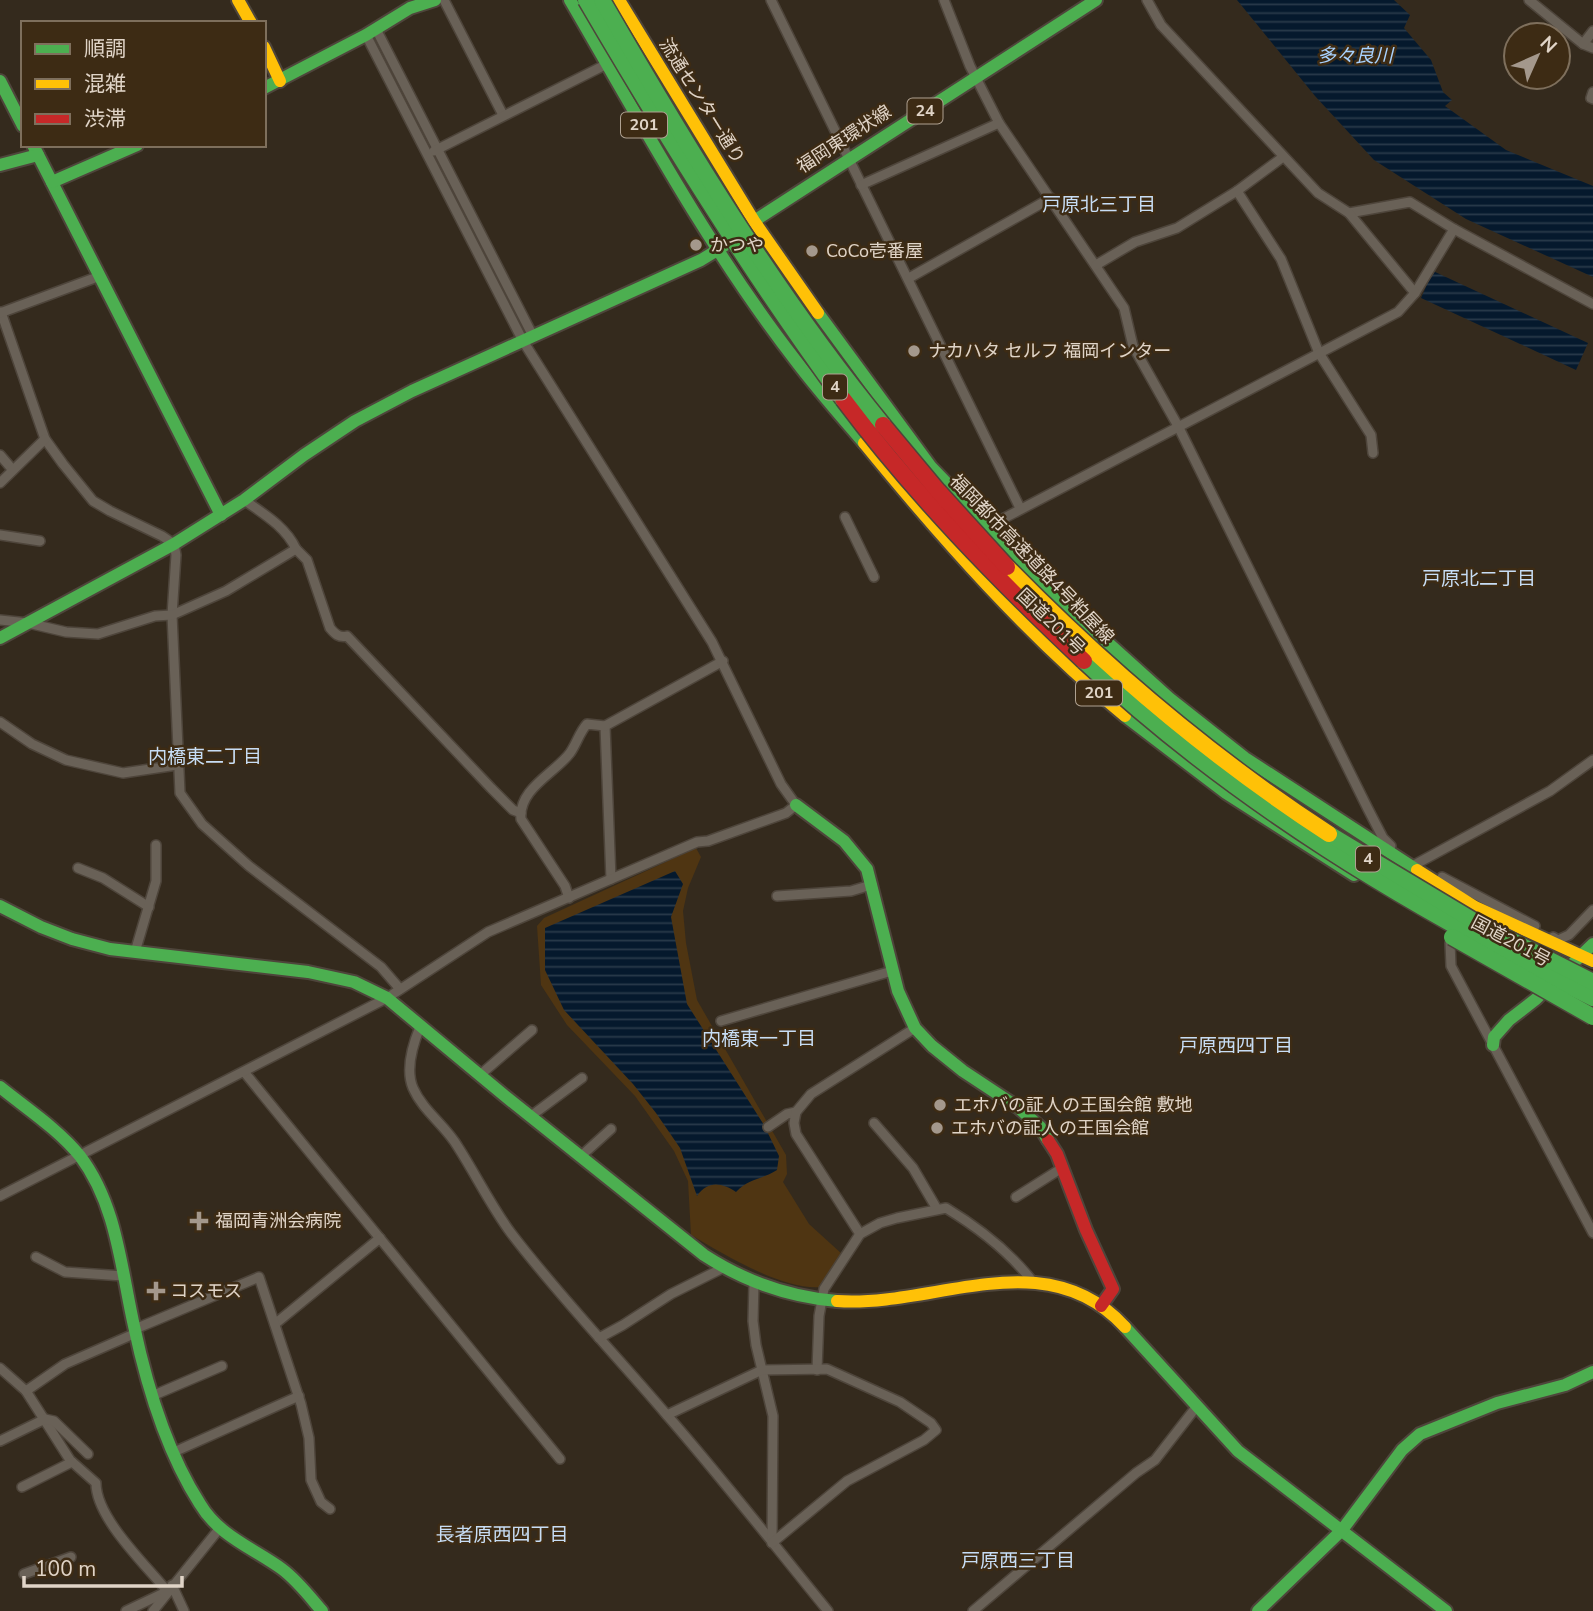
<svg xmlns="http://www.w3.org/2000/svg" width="1593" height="1611" font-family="'Nunito Sans','Noto Sans JP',sans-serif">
	<defs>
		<pattern id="water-rules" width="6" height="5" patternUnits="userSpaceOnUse" patternTransform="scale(1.75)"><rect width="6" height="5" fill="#05192d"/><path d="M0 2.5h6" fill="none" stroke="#293a4a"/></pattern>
	</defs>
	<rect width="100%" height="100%" fill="#342a1d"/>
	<path fill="#4f3512" d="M696,848L701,857L688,888L683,911L686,943L697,1000L786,1155L787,1174L783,1182L809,1224L842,1254L820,1287C782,1290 723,1254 691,1235L688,1181L674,1151L635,1096L567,1025L541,985L537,926L544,918Z"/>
	<g fill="url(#water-rules)">
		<path d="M1237,0H1394L1410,15L1404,28L1431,60L1443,92L1452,100L1445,106L1506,150L1593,186V277L1466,219L1374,160L1315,96Z"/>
		<path d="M1433,271L1588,343L1576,370L1421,298Z"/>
		<path d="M675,871L683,884L671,917L687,1004L764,1125L779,1156L777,1170C762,1180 750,1177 736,1192C722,1183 708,1180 697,1196L680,1148L656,1113L633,1084L564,1010L545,970V928Z"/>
	</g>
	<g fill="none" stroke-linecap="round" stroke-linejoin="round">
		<defs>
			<g id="street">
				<path d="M444,0L503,115"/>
				<path d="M771,0L1020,508"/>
				<path d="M944,0L970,66L999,123L1124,308L1133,346L1178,426L1368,809L1383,838L1391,846"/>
				<path d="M1529,0L1583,44L1593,48"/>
				<path d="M376,29L533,336"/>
				<path d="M1583,44L1593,31"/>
				<path d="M1593,92L1591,98L1593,99"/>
				<path d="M434,151L607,64"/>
				<path d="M861,185L999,123"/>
				<path d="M1237,191L1281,259L1319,353L1371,435L1373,453"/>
				<path d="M1349,213L1410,202L1454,229L1593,304"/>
				<path d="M1096,265L1135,242L1177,228L1237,191L1283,157"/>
				<path d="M909,278L1051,198"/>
				<path d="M1415,293L1454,229"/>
				<path d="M1,312L45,439L63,464L93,501L110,511L162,536L174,544L176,555L172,615L180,793L202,824L249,866L381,967L400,989"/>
				<path d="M0,313L100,276"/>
				<path d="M0,455L12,469"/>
				<path d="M0,483L45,439"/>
				<path d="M845,517L874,577"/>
				<path d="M989,526L1398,312L1415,293L1349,213L1318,193L1161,25L1147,0"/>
				<path d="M0,535L40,541"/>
				<path d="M296,549L307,560L330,628C335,634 339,638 347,636L491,788L513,810L521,813"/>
				<path d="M0,620L28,623L66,632L98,634L155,616L172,615L226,591L296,549C286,527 264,514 244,500"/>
				<path d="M0,722L32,744L66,760L123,773L177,765"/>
				<path d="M1416,864L1550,791L1593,760"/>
				<path d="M78,868L103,878L149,907"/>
				<path d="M1442,877L1535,926"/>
				<path d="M611,879L605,726L723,661"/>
				<path d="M777,896L851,891L871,885"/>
				<path d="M569,898L565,886L521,819C518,789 555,773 570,753C577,743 579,733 587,724L605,726"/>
				<path d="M1553,937L1558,940L1569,935L1593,910"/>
				<path d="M1450,943L1451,966L1593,1233"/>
				<path d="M135,952L156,881V845"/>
				<path d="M721,1021L892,971"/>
				<path d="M420,1027C413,1044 405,1069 413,1088C423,1111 446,1126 458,1147C476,1175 491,1206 511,1233C559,1296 615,1354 666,1414C722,1478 774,1545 828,1611"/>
				<path d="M245,1073L560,1459"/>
				<path d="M480,1075L532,1030"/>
				<path d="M531,1116L582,1078"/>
				<path d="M874,1123L913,1168L937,1209"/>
				<path d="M768,1127L787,1114L796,1112"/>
				<path d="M580,1157L611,1129"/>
				<path d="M0,1196L387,998L488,932L697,842L708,841L786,813L796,805L781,784L712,642L523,341L366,35"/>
				<path d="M1016,1197L1062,1168"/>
				<path d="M860,1234L796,1134L794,1123L796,1112L811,1094L915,1028"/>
				<path d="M36,1257L65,1272L123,1276"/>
				<path d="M754,1282L753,1321L756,1345L773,1416L772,1543"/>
				<path d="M275,1324L380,1238"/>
				<path d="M135,1329L259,1277L301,1404L309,1438L311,1480L321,1502L330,1509"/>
				<path d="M599,1338L623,1325L671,1294L725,1267"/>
				<path d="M0,1368L26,1391L70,1460L96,1483C96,1518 145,1564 167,1591"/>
				<path d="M817,1370L819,1316L824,1289L860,1234L880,1223L897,1218L946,1208C979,1228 1009,1251 1033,1282"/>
				<path d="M26,1391L65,1364L136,1333"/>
				<path d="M152,1396L222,1366"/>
				<path d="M667,1415L762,1370L827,1369L900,1402L931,1423L936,1430L924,1440L847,1481L772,1543"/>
				<path d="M0,1441L45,1419L54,1421L88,1454"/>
				<path d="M174,1452L299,1396"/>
				<path d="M22,1487L72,1462"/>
				<path d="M24,1574L71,1557"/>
				<path d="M172,1585L184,1611"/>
				<path d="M126,1611L166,1592"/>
				<path d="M153,1611L219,1529"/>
				<path d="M973,1611L1136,1473L1155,1460L1197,1406"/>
			</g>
			<g id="fast">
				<path d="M570,0C641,122 709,249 796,361C817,389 841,416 864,443"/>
				<path d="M0,81L23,126"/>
				<path d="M264,88L366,35L410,8L435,0"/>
				<path d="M33,145L221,515"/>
				<path d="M0,165L38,155"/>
				<path d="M52,182L137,145"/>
				<path d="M754,221L1096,0"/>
				<path d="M818,313L931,467L1056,596L1169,698L1245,758L1417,870"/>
				<path d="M0,638L174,544L244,500L304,455L355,421L412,391L701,260L727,244"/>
				<path d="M1125,716L1226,793L1354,875"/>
				<path d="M796,805L844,841L867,869L898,991L915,1028L932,1046L963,1071L1019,1108L1040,1127L1048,1140"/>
				<path d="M0,906L41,927L72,939L110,949L308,972L354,982L387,998L505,1096L704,1255C744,1281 789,1297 837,1301"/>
				<path d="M1493,1045L1494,1037L1509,1020L1536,999L1593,944"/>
				<path d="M0,1087C27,1109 58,1129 80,1156C117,1205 121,1269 134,1326C147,1387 166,1451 200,1504C219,1536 253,1548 282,1569C298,1581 309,1596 322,1611"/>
				<path d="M1125,1327L1238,1451L1446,1611"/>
				<path d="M1258,1611L1342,1530L1402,1450L1420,1434L1497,1403L1565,1385L1593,1372"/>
			</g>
			<g id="slow">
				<path d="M238,0L251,23"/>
				<path d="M619,0L754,221L818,313"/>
				<path d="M264,47L280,81"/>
				<path d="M864,443C944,541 1027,635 1125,716"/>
				<path d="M1417,870L1475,907L1593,961"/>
				<path d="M837,1301C935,1308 1045,1240 1125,1327"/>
			</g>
			<path id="jam" d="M1048,1140L1057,1154L1086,1230L1113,1289L1101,1306"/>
		</defs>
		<use href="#street" stroke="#4e453b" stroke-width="12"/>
		<use href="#fast" stroke="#4e453b" stroke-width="16"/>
		<use href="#slow" stroke="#4e453b" stroke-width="16"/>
		<use href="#jam" stroke="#4e453b" stroke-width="16"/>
		<use href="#street" stroke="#696157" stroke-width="9"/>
		<use href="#fast" stroke="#4caf50" stroke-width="12"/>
		<use href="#slow" stroke="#ffc107" stroke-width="12"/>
		<use href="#jam" stroke="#c62828" stroke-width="12"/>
		<defs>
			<g id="fast-bridge">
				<path d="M586,0C666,137 749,271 843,399"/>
				<path d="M602,0C687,147 775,293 883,425"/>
				<path d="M1084,661C1233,801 1410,908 1593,998"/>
				<path d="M1329,834L1479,924L1593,982"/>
				<path d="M1452,937L1593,1017"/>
			</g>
			<path id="slow-bridge" d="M1007,567C1105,667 1212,758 1329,834"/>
			<g id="jam-bridge">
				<path d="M843,399C914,494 998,580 1084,661"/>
				<path d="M883,425L938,491L1007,567"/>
			</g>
		</defs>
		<use href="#fast-bridge" stroke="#4e453b" stroke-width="19" stroke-linecap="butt"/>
		<use href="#slow-bridge" stroke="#4e453b" stroke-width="19" stroke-linecap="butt"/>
		<use href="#jam-bridge" stroke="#4e453b" stroke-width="19" stroke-linecap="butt"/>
		<use href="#fast-bridge" stroke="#4caf50" stroke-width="16"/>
		<use href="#slow-bridge" stroke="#ffc107" stroke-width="16"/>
		<use href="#jam-bridge" stroke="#c62828" stroke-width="16"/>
	</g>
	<g fill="#a4988c" stroke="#3d2b14" stroke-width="2.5">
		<circle cx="696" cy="245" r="7"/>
		<circle cx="812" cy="251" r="7"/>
		<circle cx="914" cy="351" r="7"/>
		<circle cx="940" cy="1105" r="7"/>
		<circle cx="937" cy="1128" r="7"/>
		<path d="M195.5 1210.5h7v7h7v7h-7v7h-7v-7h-7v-7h7z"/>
		<path d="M152.5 1280.5h7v7h7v7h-7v7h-7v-7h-7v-7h7z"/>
	</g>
	<g text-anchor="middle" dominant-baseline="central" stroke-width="5" stroke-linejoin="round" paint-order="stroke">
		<g fill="#3d2b14" stroke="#afa191" stroke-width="2">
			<rect x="907.5" y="98.5" width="35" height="25" rx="5"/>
			<rect x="621" y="112.5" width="46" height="25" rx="5"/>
			<rect x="823" y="374.5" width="24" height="25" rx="5"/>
			<rect x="1076" y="680.5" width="46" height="25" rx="5"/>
			<rect x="1356" y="846.5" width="24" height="25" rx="5"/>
		</g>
		<g font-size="16" font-weight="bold" fill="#e0d4c7">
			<text x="925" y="111">24</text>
			<text x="644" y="125">201</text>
			<text x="835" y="387">4</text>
			<text x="1099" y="693">201</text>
			<text x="1368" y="859">4</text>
		</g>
		<g font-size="18" fill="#e0d4c7" stroke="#3d2b14">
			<text transform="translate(702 101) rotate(58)">流通センター通り</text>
			<text transform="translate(844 139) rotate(-33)">福岡東環状線</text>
			<text transform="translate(1032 559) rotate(46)">福岡都市高速道路4号粕屋線</text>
			<text transform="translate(1051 622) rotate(44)">国道201号</text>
			<text transform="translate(1511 941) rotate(28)">国道201号</text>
		</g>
		<g font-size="18" fill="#e0d4c7" stroke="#3d2b14" text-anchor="start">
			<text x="710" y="245">かつや</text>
			<text x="826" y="251">CoCo壱番屋</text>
			<text x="928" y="351">ナカハタ セルフ 福岡インター</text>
			<text x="954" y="1105">エホバの証人の王国会館 敷地</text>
			<text x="951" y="1128">エホバの証人の王国会館</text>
			<text x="215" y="1221">福岡青洲会病院</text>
			<text x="170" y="1291">コスモス</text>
		</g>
		<g font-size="19" font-style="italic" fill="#a8d2ff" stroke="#3d2b14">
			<text x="1355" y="56">多々良川</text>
		</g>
		<g font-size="19" fill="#c7ddf5" stroke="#3d2b14">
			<text x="1099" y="205">戸原北三丁目</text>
			<text x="1479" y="579">戸原北二丁目</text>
			<text x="205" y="757">内橋東二丁目</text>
			<text x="759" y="1039">内橋東一丁目</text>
			<text x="1236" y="1046">戸原西四丁目</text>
			<text x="502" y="1535">長者原西四丁目</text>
			<text x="1018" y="1561">戸原西三丁目</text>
		</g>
	</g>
	<rect x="21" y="21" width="245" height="126" fill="#3d2b14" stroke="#7e6f5c" stroke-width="2"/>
	<rect x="35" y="44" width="35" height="10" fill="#4caf50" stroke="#7e6f5c" stroke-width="2"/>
	<text x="84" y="56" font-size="21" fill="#e0d4c7">順調</text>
	<rect x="35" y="79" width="35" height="10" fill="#ffc107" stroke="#7e6f5c" stroke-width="2"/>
	<text x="84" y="91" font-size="21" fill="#e0d4c7">混雑</text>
	<rect x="35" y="114" width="35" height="10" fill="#c62828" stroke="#7e6f5c" stroke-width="2"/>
	<text x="84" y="126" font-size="21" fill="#e0d4c7">渋滞</text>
	<g transform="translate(1537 56) rotate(45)"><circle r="33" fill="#3d2b14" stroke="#7e6f5c" stroke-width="2"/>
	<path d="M0-5L12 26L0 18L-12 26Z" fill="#a4988c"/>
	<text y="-10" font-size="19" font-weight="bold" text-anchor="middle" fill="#e0d4c7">N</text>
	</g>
	<path d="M24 1576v10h158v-10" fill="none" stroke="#e0d4c7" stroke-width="3.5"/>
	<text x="35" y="1576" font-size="21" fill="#e0d4c7" stroke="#3d2b14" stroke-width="5" paint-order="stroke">100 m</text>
</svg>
